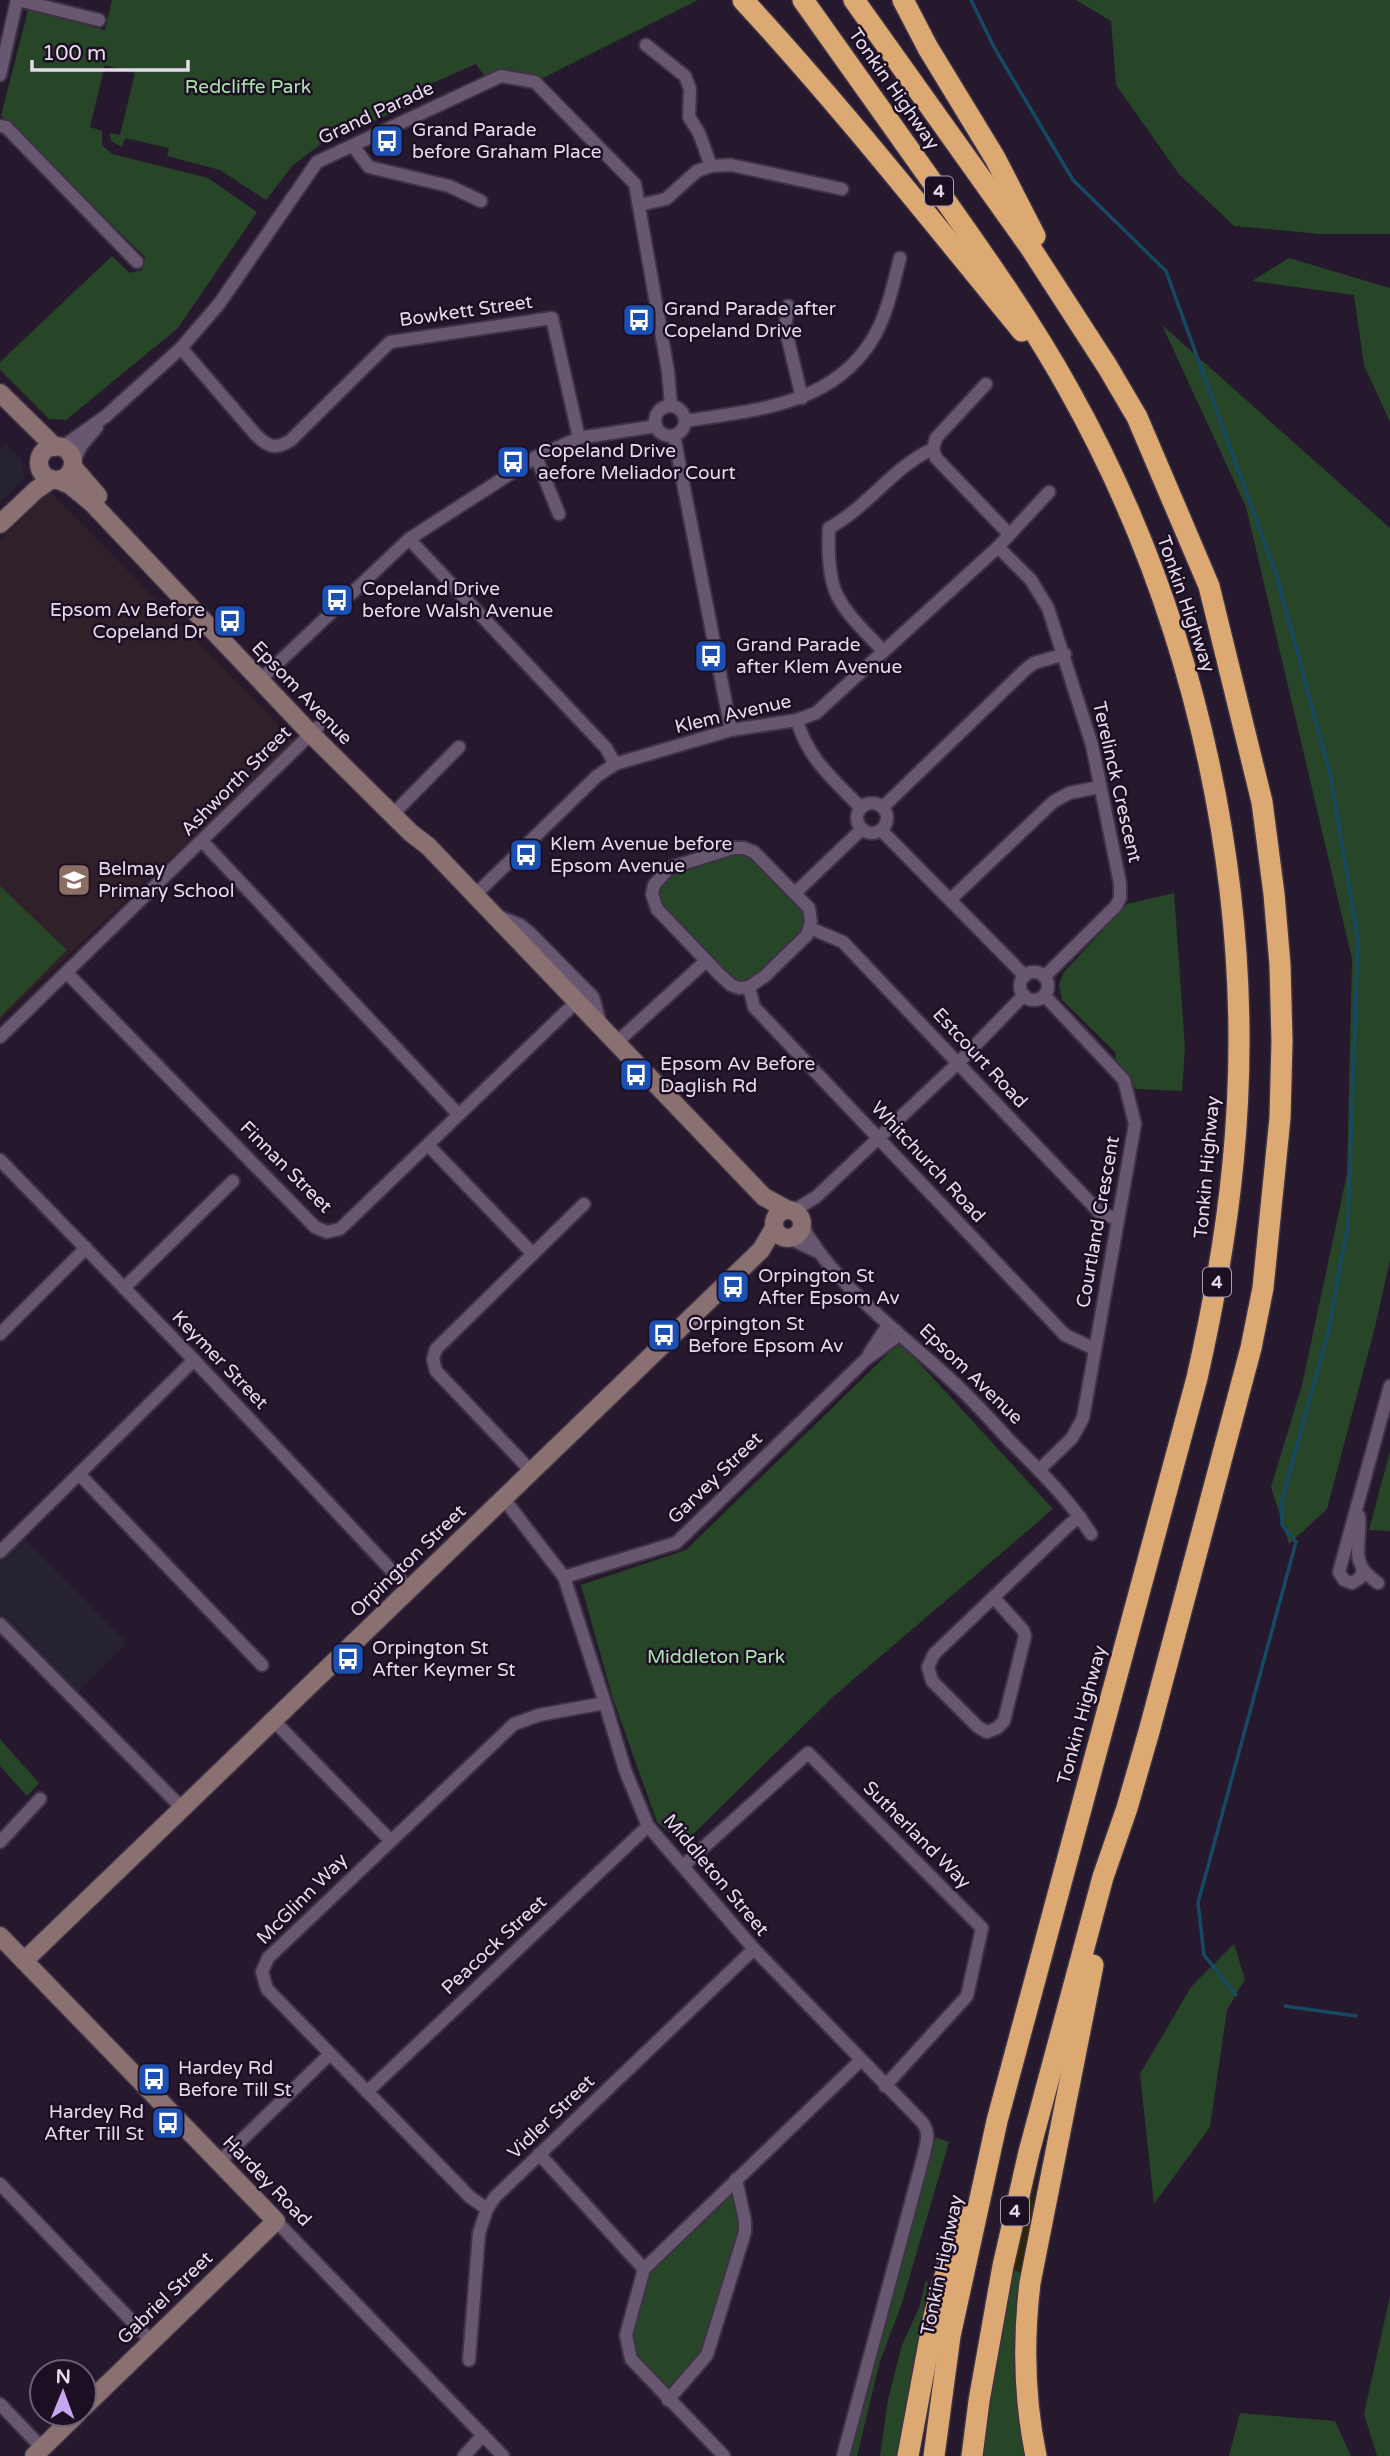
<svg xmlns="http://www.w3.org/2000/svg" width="1390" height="2456" font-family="'Varela Round',sans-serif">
	<rect width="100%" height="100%" fill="#26182d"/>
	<g fill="#272232">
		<path d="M6,444L22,460L24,478L0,502V450Z"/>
		<path d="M19,1534L127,1643L73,1697L0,1624V1552Z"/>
	</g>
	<path fill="#30202a" d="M50,491L294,741L0,1020V540Z"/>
	<g fill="#274628">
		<path d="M112,0H698L535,82C516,65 507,69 484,75L476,64L410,93L415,104L325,141L293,165L266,200L220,170L167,156L169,148L125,138L122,147L111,141L110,133L120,135L135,73L105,65L90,127L102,131V145L112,154L208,178L257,212L178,328L66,420L49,419L0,370V362L112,256L130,273L142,270L145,257L1,116L28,10L105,30Z"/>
		<path d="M1076,0H1390V234H1320L1234,226L1179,174L1116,85L1111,21Z"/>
		<path d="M1289,258L1390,288V422L1364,365L1354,295L1252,281Z"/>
		<path d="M1162,325L1390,528V1260L1375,1327L1327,1509L1289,1544L1271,1487L1302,1385L1347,1174L1352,959L1246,507Z"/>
		<path d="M734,852L753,858L804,913L803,928L752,980L739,983L729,979L658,905L655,889L669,871Z"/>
		<path d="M0,886L67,950L0,1017Z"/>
		<path d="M1174,893L1185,1048L1182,1091L1136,1089L1116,1060L1115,1052L1062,1000L1059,984L1064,972L1127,904Z"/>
		<path d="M900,1342L1053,1509L834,1696L683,1844L657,1822L613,1699L581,1585L686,1550Z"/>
		<path d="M1390,1451V1531L1369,1530Z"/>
		<path d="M0,1739L39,1783L27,1796L0,1766Z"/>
		<path d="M1234,1944L1245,1979L1227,2010L1210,2127L1154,2204L1140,2074L1191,1987Z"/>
		<path d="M928,2135L949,2142L901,2306L880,2361L857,2456H843Z"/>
		<path d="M736,2179L745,2221L707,2355L668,2400L628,2352L644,2269Z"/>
		<path d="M1014,2270L1020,2272C1012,2332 1013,2396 1024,2456H981Z"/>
		<path d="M926,2280L928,2283L897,2456H880L888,2400L902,2345L919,2308Z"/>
		<path d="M1390,2296V2456H1377L1364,2414Z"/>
		<path d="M1240,2413L1335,2421L1351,2456H1229Z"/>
	</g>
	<path fill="#2d2504" d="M1036,2179L1032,2214L1020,2272L1014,2270L1025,2213Z"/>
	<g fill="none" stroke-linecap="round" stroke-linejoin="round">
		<g stroke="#164964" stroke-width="3.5">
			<path d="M971,0L995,49L1073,180L1166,271L1277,577L1330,774L1358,940L1348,1224L1328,1333L1282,1500V1525L1296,1542L1198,1903L1204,1955L1236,1995"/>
			<path d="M1285,2006L1356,2016"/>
		</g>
		<defs>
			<g id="street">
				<path d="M18,0L99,20"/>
				<path d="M646,45L685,76L690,89L689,117L699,133L711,166"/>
				<path d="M0,75L17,0"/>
				<path d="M0,126L6,127L137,262"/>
				<path d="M353,146L369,167L449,186L481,201"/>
				<path d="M639,205L666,199L697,171L711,166L731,165L842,189"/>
				<path d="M788,306L785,327L802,398"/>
				<path d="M181,348L256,435C268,447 276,450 291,440L390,342L552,318L579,438"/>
				<path d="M986,384L936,438L933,449L936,458L1009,534"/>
				<circle cx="670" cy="421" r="15"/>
				<path d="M685,421C754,410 831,406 872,340C887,316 893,285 900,258"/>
				<path d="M674,436L731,730"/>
				<path d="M62,447L106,416L181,348L219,304L317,162L501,76L535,82L635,184L668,371L671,406"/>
				<path d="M536,457L559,514"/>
				<path d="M73,463L81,446L97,427"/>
				<path d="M409,539L606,748L615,764"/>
				<path d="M998,547L1031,580L1048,608L1092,745L1120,883V898L1116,906L1044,977"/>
				<path d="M883,651C868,634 847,616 837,595C828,576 828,549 829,528C868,507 895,465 933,449"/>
				<path d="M260,680L409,539L536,457L579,438L656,426"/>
				<path d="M797,720C807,758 834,780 860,807"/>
				<circle cx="872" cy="818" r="15"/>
				<path d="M883,807L1026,669L1034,663L1065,654"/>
				<path d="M393,814L459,747"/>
				<path d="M881,830L1025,976"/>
				<path d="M202,841L458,1114"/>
				<path d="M733,848H744L754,852L809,908L811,922L807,935L765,976L749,987L739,988L731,985L719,974L657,909L652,894L654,885L669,868Z"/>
				<path d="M795,893L862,829"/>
				<path d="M475,895L597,776L615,764L731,730L797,720L816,713L998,547L1049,492"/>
				<path d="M951,899L1053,802L1069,793L1100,787"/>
				<path d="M498,916L520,925L529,932L593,997L601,1026"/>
				<path d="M810,928L843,942L1100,1213L1118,1219"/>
				<circle cx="1034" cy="986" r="14"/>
				<path d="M67,973L315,1227L327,1232L340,1229L577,1001"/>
				<path d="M749,987L754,1007L1065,1335L1095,1349"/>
				<path d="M0,1037L318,727"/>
				<path d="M616,1043L706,961"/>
				<path d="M428,1145L533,1254"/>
				<path d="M0,1160L194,1360L409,1589"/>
				<path d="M793,1211L816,1197L959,1062L1024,995"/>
				<path d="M802,1226C837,1287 899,1332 950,1379C971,1398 991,1420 1010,1441C1039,1470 1069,1499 1091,1534"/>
				<path d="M789,1238L816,1251"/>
				<path d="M124,1288L233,1181"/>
				<path d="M0,1334L86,1248"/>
				<path d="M869,1354L888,1325"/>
				<path d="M1039,1470L1072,1438L1083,1418L1135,1124L1124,1080L1044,995"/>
				<path d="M532,1472L436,1371L433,1359L436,1349L584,1204"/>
				<path d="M79,1474L262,1665"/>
				<path d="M504,1499L564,1577L605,1703L625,1770L648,1826L754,1949L922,2122C931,2133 926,2145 923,2158L843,2456"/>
				<path d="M1359,1516C1362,1546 1347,1562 1378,1583"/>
				<path d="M0,1552L194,1360"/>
				<path d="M1363,1570L1360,1578L1352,1583L1344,1580L1339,1572L1390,1386"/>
				<path d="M564,1577L676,1543L865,1360L899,1335"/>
				<path d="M994,1598L1023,1630L1025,1636L1004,1721L997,1728L987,1732L978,1727L932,1681L928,1667L934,1654L1070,1524L1080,1517"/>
				<path d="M0,1624L182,1808"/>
				<path d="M274,1721L390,1840"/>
				<path d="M0,1842L40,1799"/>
				<path d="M683,1866L808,1753L982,1928L967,1996L885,2086"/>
				<path d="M367,2092L648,1826"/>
				<path d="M539,2154L644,2269"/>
				<path d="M219,2162L330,2054"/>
				<path d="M0,2184L151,2341"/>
				<path d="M487,2209L470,2197L267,1989L262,1972L268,1958L514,1724L539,1715L605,1703"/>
				<path d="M276,2221L503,2456"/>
				<path d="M469,2360L479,2233L487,2209L495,2197L754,1949"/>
				<path d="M668,2400L707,2355L745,2232V2221L736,2179"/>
				<path d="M0,2404L42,2448"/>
				<path d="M464,2456L483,2435"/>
				<path d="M724,2456L631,2359L626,2335L644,2269L861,2060"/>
			</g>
			<g id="secondary">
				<path d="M0,393L55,447"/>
				<circle cx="56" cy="463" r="17"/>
				<path d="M73,467L98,496"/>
				<path d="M58,480L70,485L92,503L311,734L411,833L428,846L764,1197L788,1210"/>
				<path d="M0,524L36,490L52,479"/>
				<circle cx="788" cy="1224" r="14"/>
				<path d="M0,1936L276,2221L84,2407"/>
				<path d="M24,1961L761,1250L774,1228"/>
				<path d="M34,2456L77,2414"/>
			</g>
			<g id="highway">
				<path d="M743,0C841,106 930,219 1022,331"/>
				<path d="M803,0C846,61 890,122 933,183C981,251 1029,318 1069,390C1198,620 1259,900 1233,1163C1226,1236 1213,1307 1197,1378L997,2121L950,2336L934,2456"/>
				<path d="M854,0L1030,247L1107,366L1137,417L1209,586L1262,802L1274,894L1280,965L1282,1041L1280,1118L1263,1288L1251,1348L1150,1728L1127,1808L1103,1877L1029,2152L1003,2266L979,2401L972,2456"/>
				<path d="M903,0L928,48L995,158L1035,236"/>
				<path d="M908,2456L934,2316L962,2215"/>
				<path d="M1036,2456C1024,2398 1023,2341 1030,2283L1093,1965"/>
			</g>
		</defs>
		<use href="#street" stroke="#3e3344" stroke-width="16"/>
		<use href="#secondary" stroke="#3e3344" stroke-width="21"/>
		<use href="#highway" stroke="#3e3344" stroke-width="24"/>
		<use href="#street" stroke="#675770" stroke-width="12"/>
		<use href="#secondary" stroke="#8a7071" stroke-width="18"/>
		<use href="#highway" stroke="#dda973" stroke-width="21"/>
	</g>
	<defs>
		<symbol id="bus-square" viewBox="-11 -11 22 22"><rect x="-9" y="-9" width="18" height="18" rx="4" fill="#1a4fb4" stroke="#1c0e23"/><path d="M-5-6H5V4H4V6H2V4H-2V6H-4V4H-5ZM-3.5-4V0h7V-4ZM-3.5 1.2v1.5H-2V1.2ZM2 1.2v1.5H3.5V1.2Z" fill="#fff"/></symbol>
		<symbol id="school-square" viewBox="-11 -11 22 22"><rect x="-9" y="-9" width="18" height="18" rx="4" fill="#8d6e63" stroke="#1c0e23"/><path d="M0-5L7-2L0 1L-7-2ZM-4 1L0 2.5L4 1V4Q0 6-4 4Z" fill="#fff"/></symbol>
	</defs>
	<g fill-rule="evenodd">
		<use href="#bus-square" x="368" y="122" width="38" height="38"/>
		<use href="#bus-square" x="620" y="301" width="38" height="38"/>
		<use href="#bus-square" x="494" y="443" width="38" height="38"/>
		<use href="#bus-square" x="318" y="581" width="38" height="38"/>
		<use href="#bus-square" x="211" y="602" width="38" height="38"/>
		<use href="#bus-square" x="692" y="637" width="38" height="38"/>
		<use href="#bus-square" x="507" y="836" width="38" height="38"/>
		<use href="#school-square" x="55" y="861" width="38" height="38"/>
		<use href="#bus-square" x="617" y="1056" width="38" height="38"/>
		<use href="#bus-square" x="714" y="1268" width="38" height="38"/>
		<use href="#bus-square" x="645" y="1316" width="38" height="38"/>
		<use href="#bus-square" x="329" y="1640" width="38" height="38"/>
		<use href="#bus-square" x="135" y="2060" width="38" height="38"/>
		<use href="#bus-square" x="149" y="2104" width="38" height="38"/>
	</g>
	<g text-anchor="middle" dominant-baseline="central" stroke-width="5" stroke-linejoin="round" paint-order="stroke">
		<g fill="#1c0e23" stroke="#a99eae" stroke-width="2">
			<rect x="925" y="176.5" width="28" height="29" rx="5"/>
			<rect x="1203" y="1267.5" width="28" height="29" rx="5"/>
			<rect x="1001" y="2196.5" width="28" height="29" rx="5"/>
		</g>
		<g font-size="18" font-weight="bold" fill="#e5dbea">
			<text x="939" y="191">4</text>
			<text x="1217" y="1282">4</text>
			<text x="1015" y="2211">4</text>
		</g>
		<g font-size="19" fill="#a9e4aa" stroke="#1c0e23">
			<text x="248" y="87">Redcliffe Park</text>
			<text x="716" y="1657">Middleton Park</text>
		</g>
		<g font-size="19" fill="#e5dbea" stroke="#1c0e23">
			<text transform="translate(894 89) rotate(55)">Tonkin Highway</text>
			<text transform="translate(376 113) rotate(-25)">Grand Parade</text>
			<text transform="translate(466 311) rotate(-8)">Bowkett Street</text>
			<text transform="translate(1186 604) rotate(71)">Tonkin Highway</text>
			<text transform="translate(302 693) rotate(46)">Epsom Avenue</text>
			<text transform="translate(733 714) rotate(-13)">Klem Avenue</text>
			<text transform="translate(236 781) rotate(-45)">Ashworth Street</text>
			<text transform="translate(1117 782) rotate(77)">Terelinck Crescent</text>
			<text transform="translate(980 1058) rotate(47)">Estcourt Road</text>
			<text transform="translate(928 1162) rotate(47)">Whitchurch Road</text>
			<text transform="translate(286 1167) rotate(45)">Finnan Street</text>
			<text transform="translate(1207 1167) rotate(-85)">Tonkin Highway</text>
			<text transform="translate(1098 1222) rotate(-80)">Courtland Crescent</text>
			<text transform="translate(220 1360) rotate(46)">Keymer Street</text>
			<text transform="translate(971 1374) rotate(44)">Epsom Avenue</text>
			<text transform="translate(715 1478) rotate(-44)">Garvey Street</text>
			<text transform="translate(408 1561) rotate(-44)">Orpington Street</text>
			<text transform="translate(1082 1715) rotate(-75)">Tonkin Highway</text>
			<text transform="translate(917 1835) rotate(45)">Sutherland Way</text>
			<text transform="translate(716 1875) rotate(50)">Middleton Street</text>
			<text transform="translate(302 1899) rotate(-45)">McGlinn Way</text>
			<text transform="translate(494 1945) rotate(-43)">Peacock Street</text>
			<text transform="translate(551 2117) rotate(-44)">Vidler Street</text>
			<text transform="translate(267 2181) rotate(46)">Hardey Road</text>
			<text transform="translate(942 2265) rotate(-78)">Tonkin Highway</text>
			<text transform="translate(165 2298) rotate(-44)">Gabriel Street</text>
		</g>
		<g font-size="19" fill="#e5dbea" stroke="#1c0e23" text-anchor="start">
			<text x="412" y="130">Grand Parade<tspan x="412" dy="22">before Graham Place</tspan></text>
			<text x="664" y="309">Grand Parade after<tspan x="664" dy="22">Copeland Drive</tspan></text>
			<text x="538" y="451">Copeland Drive<tspan x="538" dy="22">aefore Meliador Court</tspan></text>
			<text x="362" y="589">Copeland Drive<tspan x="362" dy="22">before Walsh Avenue</tspan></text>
			<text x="205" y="610" text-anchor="end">Epsom Av Before<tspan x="205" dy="22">Copeland Dr</tspan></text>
			<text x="736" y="645">Grand Parade<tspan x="736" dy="22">after Klem Avenue</tspan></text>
			<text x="550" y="844">Klem Avenue before<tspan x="550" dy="22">Epsom Avenue</tspan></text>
			<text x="98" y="869">Belmay<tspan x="98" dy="22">Primary School</tspan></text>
			<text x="660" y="1064">Epsom Av Before<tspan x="660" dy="22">Daglish Rd</tspan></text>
			<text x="758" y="1276">Orpington St<tspan x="758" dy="22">After Epsom Av</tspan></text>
			<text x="688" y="1324">Orpington St<tspan x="688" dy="22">Before Epsom Av</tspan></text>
			<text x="372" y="1648">Orpington St<tspan x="372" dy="22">After Keymer St</tspan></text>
			<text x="178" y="2068">Hardey Rd<tspan x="178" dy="22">Before Till St</tspan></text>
			<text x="144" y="2112" text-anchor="end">Hardey Rd<tspan x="144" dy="22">After Till St</tspan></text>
		</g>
	</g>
	<g transform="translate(63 2393) rotate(1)"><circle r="33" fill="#1c0e23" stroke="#6c6073" stroke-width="2"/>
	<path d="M0-5L12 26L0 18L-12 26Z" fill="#c7a6ef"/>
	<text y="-10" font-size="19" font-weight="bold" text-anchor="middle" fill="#e5dbea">N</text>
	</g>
	<path d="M32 60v10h156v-10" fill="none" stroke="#e5dbea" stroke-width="3.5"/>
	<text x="42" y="60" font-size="21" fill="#e5dbea" stroke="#1c0e23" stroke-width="5" paint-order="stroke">100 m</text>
</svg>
